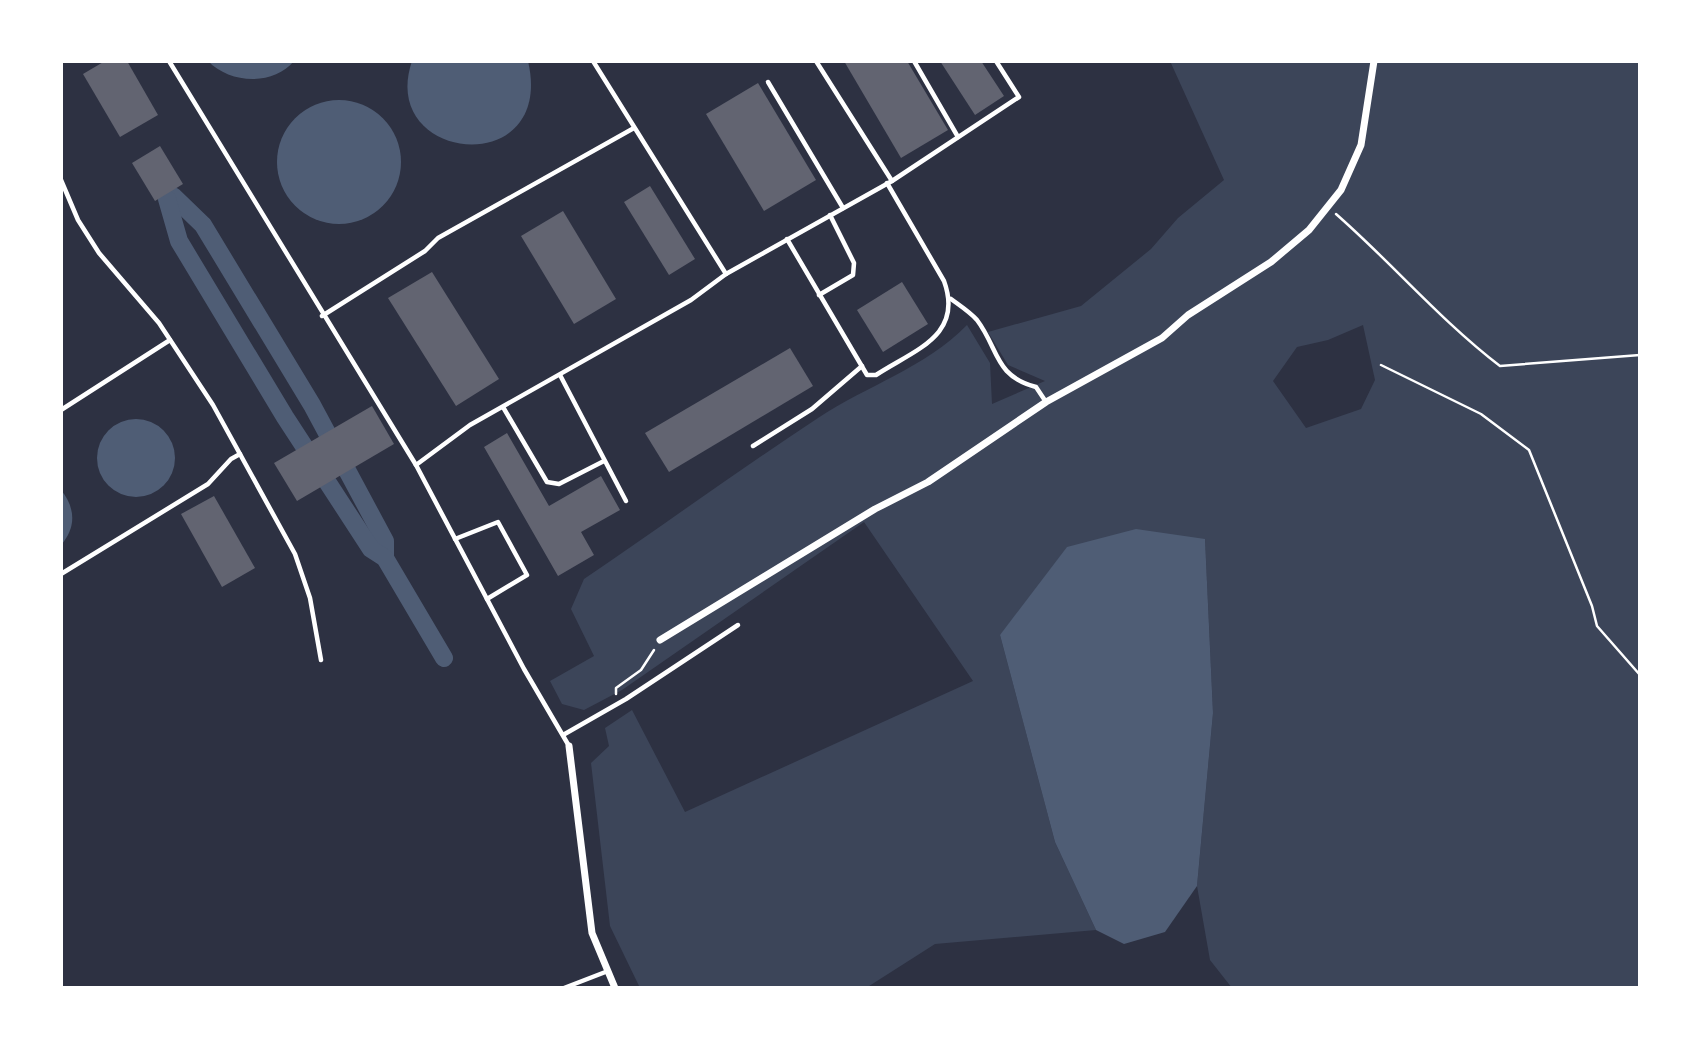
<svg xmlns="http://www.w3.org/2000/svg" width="1701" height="1049" font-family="Mulish,sans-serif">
	<rect width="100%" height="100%" fill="#2d3142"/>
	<path fill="#3c4559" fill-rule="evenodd" d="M1170,61H1640V988H1232L1210,960L1197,886L1213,713L1205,539L1000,635L1055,842L1096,930L935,944L866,988H640L610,926L591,763L609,746L605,728L632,710L685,812L973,681L864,522L622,690L584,710L562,704L550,681L594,656L571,609L584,579C662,526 739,470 818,418C868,385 925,368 967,325L990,363L992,404L1045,381L1008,365L988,332L1081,306L1151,249L1178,218L1224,180ZM1363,325L1375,380L1361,409L1306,428L1273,381L1297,347L1328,340Z"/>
	<g fill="#4f5d75">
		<path d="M208,61H294C273,86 230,84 208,61Z"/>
		<path d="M412,61H528C556,181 377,163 412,61Z"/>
		<circle cx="339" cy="162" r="62"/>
		<circle cx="136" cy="458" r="39"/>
		<path d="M61,490C75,507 77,527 61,545Z"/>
		<path d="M1136,529L1205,539L1213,713L1197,886L1165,932L1124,944L1096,930L1055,842L1000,635L1067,547Z"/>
	</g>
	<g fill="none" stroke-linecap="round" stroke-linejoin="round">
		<g stroke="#4f5d75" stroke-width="18">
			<path d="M173,196L203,225L312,405L385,541V558"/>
			<path d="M167,199L179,241L285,417L371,549L385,558L444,658"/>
		</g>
	</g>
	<g fill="#626471">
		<path d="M105,61H127L158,115L120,137L83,74Z"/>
		<path d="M844,61H907L948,130L901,158Z"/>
		<path d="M940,61H981L1004,96L975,115Z"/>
		<path d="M758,83L816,180L764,211L706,114Z"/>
		<path d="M160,146L183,184L155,201L132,163Z"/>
		<path d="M650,186L695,259L669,275L624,202Z"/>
		<path d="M563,211L616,299L574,324L521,236Z"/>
		<path d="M432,272L499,379L456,406L388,298Z"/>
		<path d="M902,282L928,324L883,352L857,310Z"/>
		<path d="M790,348L813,386L669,472L645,433Z"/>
		<path d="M372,406L394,444L297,501L274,463Z"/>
		<path d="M507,433L549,506L601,476L620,510L581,532L594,555L558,576L484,447Z"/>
		<path d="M214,496L255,568L222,587L181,514Z"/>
	</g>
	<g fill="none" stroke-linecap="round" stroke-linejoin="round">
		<g stroke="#fff" stroke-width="2.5">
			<path d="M1336,214C1392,263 1441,321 1500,366L1640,355"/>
			<path d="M1381,365L1481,414L1529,450L1592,606L1597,626L1640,675"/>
			<path d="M616,694V688L641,670L654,650"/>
		</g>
		<g stroke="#fff" stroke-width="4.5">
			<path d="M169,61L416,465L524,669L569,746"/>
			<path d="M593,61L726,274"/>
			<path d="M816,61L892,181"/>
			<path d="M914,61L958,137"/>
			<path d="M768,82L843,208"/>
			<path d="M61,180L78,220L99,253L159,323L213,405L295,554L310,598L321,660"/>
			<path d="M787,239L867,375H876C914,350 964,336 944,281L887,183"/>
			<path d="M819,295L853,275L854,263L830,215"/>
			<path d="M951,299C959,305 970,312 977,320C999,349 994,376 1036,387L1046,402"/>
			<path d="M322,316L425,251L438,238L634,128"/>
			<path d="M560,375L626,501"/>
			<path d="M503,407L547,482L559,484L604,461"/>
			<path d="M61,410L170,340"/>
			<path d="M753,446L812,409L862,366"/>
			<path d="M416,465L470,425L691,300L726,274L892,181L1019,97L996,61"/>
			<path d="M455,539L498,522L527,575L487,599"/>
			<path d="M61,574L208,484L231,459L240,454"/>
			<path d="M563,735L626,699L738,625"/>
			<path d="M564,988L608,971"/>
		</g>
		<g stroke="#fff" stroke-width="7">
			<path d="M660,640L875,509L928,482L1046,402L1162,338L1188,315L1271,262L1309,230L1341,190L1361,145L1374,61"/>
			<path d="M569,746L592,933L615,988"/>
		</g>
	</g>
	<rect width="1701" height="1049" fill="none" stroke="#ffffff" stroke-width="126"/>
</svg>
